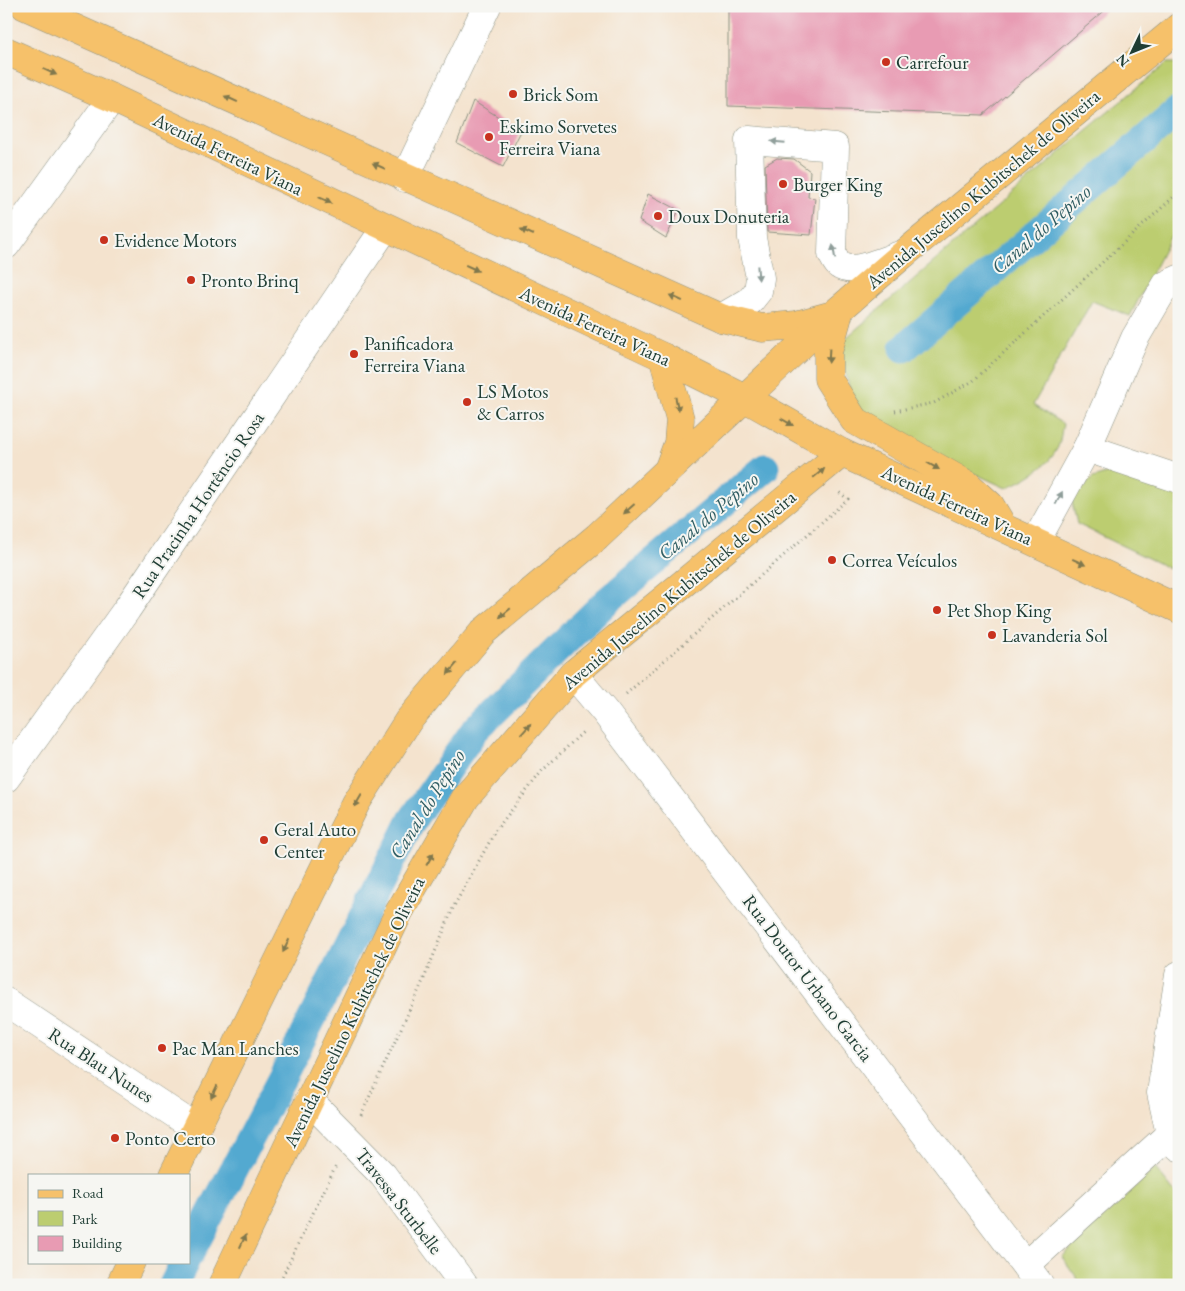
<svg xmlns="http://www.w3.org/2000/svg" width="1185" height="1291" font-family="'EB Garamond',serif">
	<rect width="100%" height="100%" fill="#f6f6f2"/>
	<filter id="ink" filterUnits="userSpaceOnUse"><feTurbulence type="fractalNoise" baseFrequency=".02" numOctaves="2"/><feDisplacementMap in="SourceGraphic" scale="10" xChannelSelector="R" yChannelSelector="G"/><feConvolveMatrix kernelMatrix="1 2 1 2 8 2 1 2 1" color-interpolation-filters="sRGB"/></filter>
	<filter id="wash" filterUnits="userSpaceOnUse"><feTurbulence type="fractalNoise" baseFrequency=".0096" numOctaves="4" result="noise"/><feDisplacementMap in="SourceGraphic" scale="20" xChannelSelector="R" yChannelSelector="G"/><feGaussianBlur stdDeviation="1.12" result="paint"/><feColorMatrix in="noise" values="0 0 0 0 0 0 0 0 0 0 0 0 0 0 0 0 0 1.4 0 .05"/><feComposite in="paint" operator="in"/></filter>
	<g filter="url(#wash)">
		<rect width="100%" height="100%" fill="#f4e3ce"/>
		<g fill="#bccd70" stroke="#6e8552">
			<path d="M1167,63H1179V220L1130,316L1092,301L1033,405L1063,424C1061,431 1061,440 1058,447C1048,468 1026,479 1006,488L909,443L857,411L850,391L839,344L1084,132Z"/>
			<path d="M1115,471L1144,479L1179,494V573L1077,524L1071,497L1093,478Z"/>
			<path d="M1155,1168L1179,1198V1285H1082L1062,1257Z"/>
		</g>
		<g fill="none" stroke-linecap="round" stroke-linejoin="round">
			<g stroke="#53a9d0" stroke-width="29">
				<path d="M904,348L1179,110"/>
				<path d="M189,1255L285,1072L412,820L474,731L607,601L765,468"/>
				<path d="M173,1285L185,1262"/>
			</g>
		</g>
		<g id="blocks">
			<g fill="#e89bb3">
				<path d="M728,6H1110L983,115L728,106Z"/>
				<path d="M473,101L521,131L503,167L457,143Z"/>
				<path d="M777,158L794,159L810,171L808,197L815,198L811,235L767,232L765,165Z"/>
				<path d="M648,194L679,210L666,238L639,221Z"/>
			</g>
		</g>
	</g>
	<g filter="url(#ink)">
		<use href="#blocks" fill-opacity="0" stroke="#8a9081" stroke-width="1"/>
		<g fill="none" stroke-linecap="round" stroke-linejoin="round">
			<defs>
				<g id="minor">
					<path d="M405,178L487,6"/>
					<path d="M6,245L112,98"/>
					<path d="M721,318L750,301L758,291L760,278L752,238L749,140L835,147L832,254C834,257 836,263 839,265C853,276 890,258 905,253"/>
					<path d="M1087,448L1135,338L1166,285L1179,279"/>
					<path d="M1036,541L1087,448L1179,479"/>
					<path d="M573,674L605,712L1040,1285"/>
					<path d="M6,778L127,609L385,228"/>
					<path d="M1179,975L1161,1093L1170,1134L1179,1147"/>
					<path d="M6,1002L196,1128"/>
					<path d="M309,1100L383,1175L464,1285"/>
					<path d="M1026,1265L1170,1134"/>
				</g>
				<g id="major">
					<path d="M25,6L721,318L762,328L796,325L829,316"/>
					<path d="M6,51L112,98L663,357L745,398L842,453L1179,609"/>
					<path d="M840,309L828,352V379L854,420L968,485L990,505L999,520"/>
					<path d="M663,357L680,419L678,443L668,470"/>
					<path d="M173,1175L356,803L408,721L483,632L597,537L833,315L905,253L1179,27"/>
					<path d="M120,1285L131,1262"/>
					<path d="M222,1285L399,912L466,797L573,674L842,453"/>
				</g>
			</defs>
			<use href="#minor" stroke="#8a9081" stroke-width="29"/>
			<use href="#major" stroke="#8a9081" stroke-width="29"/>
			<g stroke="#8a9081" stroke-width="3" stroke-dasharray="1 4" stroke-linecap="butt">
				<path d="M895,411L934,403L973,381L1179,192"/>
				<path d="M626,694L848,499L837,491"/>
				<path d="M361,1115L423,981L454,906L496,830L542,771L584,731"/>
				<path d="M278,1285L336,1166"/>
			</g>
			<use href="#minor" stroke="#fff" stroke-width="28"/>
			<use href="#major" stroke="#f6c16b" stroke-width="28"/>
		</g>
		<defs><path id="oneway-solid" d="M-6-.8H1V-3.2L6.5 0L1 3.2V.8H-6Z" transform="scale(1.25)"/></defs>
		<g fill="#80784d">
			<use href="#oneway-solid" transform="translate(50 72) rotate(24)"/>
			<use href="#oneway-solid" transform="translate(231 99) rotate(-156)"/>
			<use href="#oneway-solid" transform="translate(379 166) rotate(-156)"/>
			<use href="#oneway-solid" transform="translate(325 200) rotate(25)"/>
			<use href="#oneway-solid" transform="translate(527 232) rotate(-156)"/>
			<use href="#oneway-solid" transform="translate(472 268) rotate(25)"/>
			<use href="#oneway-solid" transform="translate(676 298) rotate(-156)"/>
			<use href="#oneway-solid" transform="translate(829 356) rotate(93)"/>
			<use href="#oneway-solid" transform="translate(677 404) rotate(77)"/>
			<use href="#oneway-solid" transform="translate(787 422) rotate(30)"/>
			<use href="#oneway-solid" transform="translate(933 466) rotate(30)"/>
			<use href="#oneway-solid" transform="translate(819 473) rotate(-39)"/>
			<use href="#oneway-solid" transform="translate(629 509) rotate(138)"/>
			<use href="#oneway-solid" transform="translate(1079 562) rotate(25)"/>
			<use href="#oneway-solid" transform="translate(505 613) rotate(140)"/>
			<use href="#oneway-solid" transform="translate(452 669) rotate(130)"/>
			<use href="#oneway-solid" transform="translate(526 729) rotate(-49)"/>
			<use href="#oneway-solid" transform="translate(358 801) rotate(120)"/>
			<use href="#oneway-solid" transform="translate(430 859) rotate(-60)"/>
			<use href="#oneway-solid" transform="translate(286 946) rotate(116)"/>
			<use href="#oneway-solid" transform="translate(214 1092) rotate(116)"/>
			<use href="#oneway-solid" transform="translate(243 1241) rotate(-65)"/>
		</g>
		<g fill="#8f9e9a">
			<use href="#oneway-solid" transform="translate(778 142) rotate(-175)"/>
			<use href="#oneway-solid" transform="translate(834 252) rotate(-100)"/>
			<use href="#oneway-solid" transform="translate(758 273) rotate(85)"/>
			<use href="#oneway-solid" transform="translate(1059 498) rotate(-62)"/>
		</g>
	</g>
	<g fill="#c8321e" stroke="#f6f6f2" stroke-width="2">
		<circle cx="886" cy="62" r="5"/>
		<circle cx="513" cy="94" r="5"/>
		<circle cx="489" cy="137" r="5"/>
		<circle cx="783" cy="184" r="5"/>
		<circle cx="658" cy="216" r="5"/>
		<circle cx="104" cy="240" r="5"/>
		<circle cx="191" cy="280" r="5"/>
		<circle cx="354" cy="354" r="5"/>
		<circle cx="467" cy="402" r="5"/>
		<circle cx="832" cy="560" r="5"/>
		<circle cx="937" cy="610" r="5"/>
		<circle cx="992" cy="635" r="5"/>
		<circle cx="264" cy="840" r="5"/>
		<circle cx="162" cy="1048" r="5"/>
		<circle cx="115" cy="1138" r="5"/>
	</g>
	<g text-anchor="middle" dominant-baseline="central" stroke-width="4" stroke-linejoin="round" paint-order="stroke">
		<g font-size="19" fill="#1f3d34" stroke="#f6f6f2" text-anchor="start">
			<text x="896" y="62">Carrefour</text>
			<text x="523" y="94">Brick Som</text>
			<text x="499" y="126">Eskimo Sorvetes<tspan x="499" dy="22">Ferreira Viana</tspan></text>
			<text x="793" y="184">Burger King</text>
			<text x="668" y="216">Doux Donuteria</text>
			<text x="114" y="240">Evidence Motors</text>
			<text x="201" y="280">Pronto Brinq</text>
			<text x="364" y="343">Panificadora<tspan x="364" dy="22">Ferreira Viana</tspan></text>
			<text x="477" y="391">LS Motos<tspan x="477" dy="22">&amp; Carros</tspan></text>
			<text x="842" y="560">Correa Veículos</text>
			<text x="947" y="610">Pet Shop King</text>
			<text x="1002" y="635">Lavanderia Sol</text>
			<text x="274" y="829">Geral Auto<tspan x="274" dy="22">Center</tspan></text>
			<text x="172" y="1048">Pac Man Lanches</text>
			<text x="125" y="1138">Ponto Certo</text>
		</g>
		<g font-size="19" fill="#1f3d34" stroke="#f6f6f2">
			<text transform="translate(228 154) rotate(26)">Avenida Ferreira Viana</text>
			<text transform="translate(983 189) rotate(-40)">Avenida Juscelino Kubitschek de Oliveira</text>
			<text transform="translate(595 326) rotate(25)">Avenida Ferreira Viana</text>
			<text transform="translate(198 505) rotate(-56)">Rua Pracinha Hortêncio Rosa</text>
			<text transform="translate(957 505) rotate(25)">Avenida Ferreira Viana</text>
			<text transform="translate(679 590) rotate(-40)">Avenida Juscelino Kubitschek de Oliveira</text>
			<text transform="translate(808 978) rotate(53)">Rua Doutor Urbano Garcia</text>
			<text transform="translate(354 1012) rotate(-64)">Avenida Juscelino Kubitschek de Oliveira</text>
			<text transform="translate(101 1065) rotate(33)">Rua Blau Nunes</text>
			<text transform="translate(399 1201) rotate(52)">Travessa Sturbelle</text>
		</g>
		<g font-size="20" font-style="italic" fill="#2f5d63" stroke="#f6f6f2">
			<text transform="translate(1041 229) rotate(-41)">Canal do Pepino</text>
			<text transform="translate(708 516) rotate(-40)">Canal do Pepino</text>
			<text transform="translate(427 804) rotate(-58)">Canal do Pepino</text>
		</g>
	</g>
	<rect width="1185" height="1291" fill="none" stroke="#f6f6f2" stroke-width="25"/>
	<rect x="28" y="1174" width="162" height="90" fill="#f6f6f2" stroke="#a0aca6"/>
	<rect x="38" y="1190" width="25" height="8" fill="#f6c16b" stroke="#a0aca6"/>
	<text x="72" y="1198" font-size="15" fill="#1f3d34">Road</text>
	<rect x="38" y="1211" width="25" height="15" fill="#bccd70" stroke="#a0aca6"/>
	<text x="72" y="1224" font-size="15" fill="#1f3d34">Park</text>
	<rect x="38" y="1236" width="25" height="15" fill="#e89bb3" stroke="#a0aca6"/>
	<text x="72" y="1248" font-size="15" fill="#1f3d34">Building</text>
	<g transform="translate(1132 52) rotate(227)" stroke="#f6f6f2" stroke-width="4" paint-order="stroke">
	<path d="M0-4L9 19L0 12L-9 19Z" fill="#1f3d34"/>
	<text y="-8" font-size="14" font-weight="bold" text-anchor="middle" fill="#1f3d34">N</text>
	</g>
</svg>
